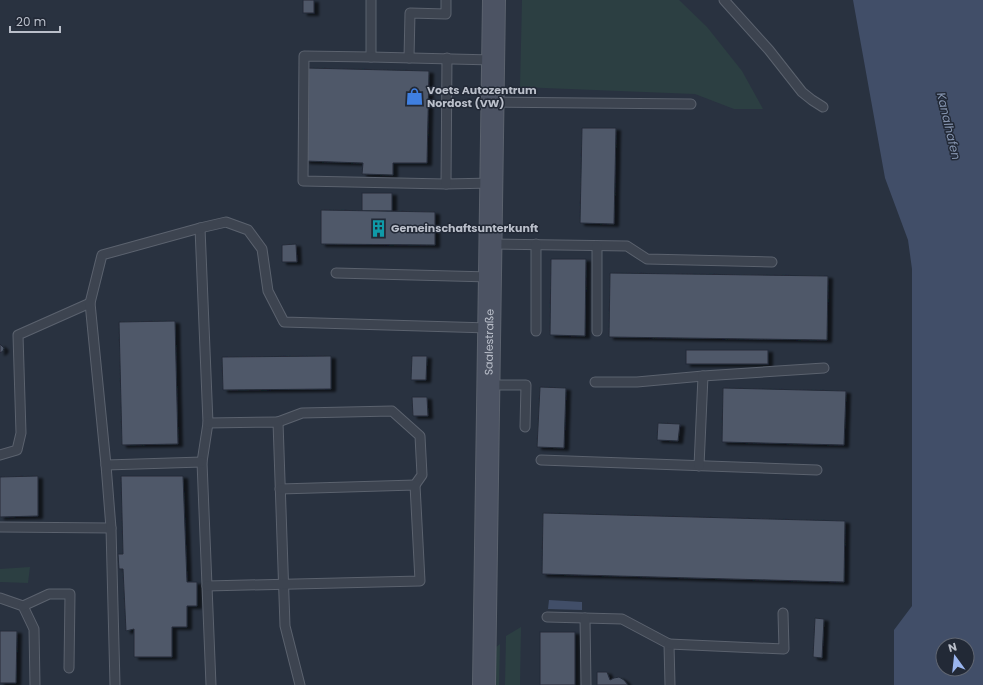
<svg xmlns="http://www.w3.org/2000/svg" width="983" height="685" font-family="Poppins,sans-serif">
	<defs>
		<filter id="shadow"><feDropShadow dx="4.5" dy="2.5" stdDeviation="1" flood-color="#0009"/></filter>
	</defs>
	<rect width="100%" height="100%" fill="#293240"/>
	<g fill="#2c3f42">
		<path d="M522,0H679L707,27L742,71L763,109H734L695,94L520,87Z"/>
		<path d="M30,567L28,583L0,582V569Z"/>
		<path d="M521,627L520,685H505L506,636Z"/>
		<path d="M500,644L499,685H494V649Z"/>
	</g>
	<g fill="#414e68" fill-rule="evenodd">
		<path d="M853,0H983V685H894V630L912,606V269L908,240L885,178ZM943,645H967V669H943Z"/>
		<path d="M549,600L582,602V610L548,609Z"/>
	</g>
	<g fill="#505869" stroke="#242b38" filter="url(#shadow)">
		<rect x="303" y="0" width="11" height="13"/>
		<path d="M307,68L429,71L427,163H393V175L362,174L363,163L305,161Z"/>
		<path d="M582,128H616L614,224L580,223Z"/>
		<rect x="362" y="193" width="30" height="18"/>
		<path d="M321,210L435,212V245L321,244Z"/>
		<path d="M296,244L297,262H282V245Z"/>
		<path d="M551,259H586L585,336L550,335Z"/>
		<path d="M610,273L828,276L827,340L609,337Z"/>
		<path d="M175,321L178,444L122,445L119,322Z"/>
		<path d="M0,344L4,348L3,351L0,353Z"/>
		<rect x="686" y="350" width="82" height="14"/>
		<path d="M331,356V389L223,390L222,357Z"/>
		<path d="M412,356H427L426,380H411Z"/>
		<path d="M540,387L566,388L564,448L537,447Z"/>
		<path d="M723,388L846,391L844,445L722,442Z"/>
		<path d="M412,397H427L428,416H413Z"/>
		<path d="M658,423L680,424L678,441L657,440Z"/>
		<path d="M38,476V516L0,517V477Z"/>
		<path d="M121,476H183L187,582H197V606H187V627H172V657H134V629L126,631L123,569H119L118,554H123Z"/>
		<path d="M543,513L845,521L844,582L542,574Z"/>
		<path d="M815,618L824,619L822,658L813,657Z"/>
		<path d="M0,631H17L16,683H0Z"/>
		<rect x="540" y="632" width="35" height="53"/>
		<path d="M597,672H607L610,680L614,678L619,677L624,680L628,685H597Z"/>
	</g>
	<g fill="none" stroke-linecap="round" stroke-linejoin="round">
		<defs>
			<g id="lane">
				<path d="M724,0L769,50L802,92L812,100L823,107"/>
				<path d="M371,57V0"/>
				<path d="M409,58L410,13L446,14V0"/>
				<path d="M493,102L691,104"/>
				<path d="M492,183L446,184L303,181L304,56L371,57L493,60"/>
				<path d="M446,184L447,58"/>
				<path d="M200,228L208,423L202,462L211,685"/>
				<path d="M491,244L627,246L647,259L772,262"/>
				<path d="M336,273L490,277"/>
				<path d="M536,331V244"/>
				<path d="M597,331V246"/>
				<path d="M595,382H637L703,376"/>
				<path d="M489,385H526L525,427"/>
				<path d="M278,422L302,413L392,411L420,436L422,475L415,485"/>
				<path d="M208,423L278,422L285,626L300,685"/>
				<path d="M0,455L17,450L21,433L18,335L90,303"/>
				<path d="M541,460L817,470"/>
				<path d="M106,465L202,462"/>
				<path d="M699,466L703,376L824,368"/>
				<path d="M0,527L111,528"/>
				<path d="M207,586L420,581L415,485L280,489"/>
				<path d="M0,598L23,606L34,629L35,685"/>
				<path d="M23,606L49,594H70L69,668"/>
				<path d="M547,617L622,619L669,644L670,685"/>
				<path d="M585,618L586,685"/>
				<path d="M669,644L784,649L783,613"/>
				<path d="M115,685L111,528L106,465L90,303L102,255L200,228L226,222L248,230L262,249L268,291L284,322L489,328"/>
			</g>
			<g id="secondary">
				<path id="s1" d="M484,685L494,0"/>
			</g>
		</defs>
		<use href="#lane" stroke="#5b626e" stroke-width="11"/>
		<use href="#secondary" stroke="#5b626e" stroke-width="24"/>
		<use href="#lane" stroke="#3d4450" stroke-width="9"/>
		<use href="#secondary" stroke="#4c5363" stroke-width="22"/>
	</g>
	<defs>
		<symbol id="shop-bare" viewBox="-9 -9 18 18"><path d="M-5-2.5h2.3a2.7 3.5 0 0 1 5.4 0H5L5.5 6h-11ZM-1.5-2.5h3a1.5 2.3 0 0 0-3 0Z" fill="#3f7fe0" stroke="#222936" stroke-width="2.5" paint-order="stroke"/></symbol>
		<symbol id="building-bare" viewBox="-9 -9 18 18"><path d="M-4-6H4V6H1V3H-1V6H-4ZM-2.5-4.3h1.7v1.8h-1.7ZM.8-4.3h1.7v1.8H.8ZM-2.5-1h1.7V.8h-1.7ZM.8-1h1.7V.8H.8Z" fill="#0f9aa8" stroke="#222936" stroke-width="2.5" paint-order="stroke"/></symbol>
	</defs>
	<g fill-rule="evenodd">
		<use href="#shop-bare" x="402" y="84" width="25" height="25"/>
		<use href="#building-bare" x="366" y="216" width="25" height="25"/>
	</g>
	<g text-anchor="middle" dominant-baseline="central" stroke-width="3" stroke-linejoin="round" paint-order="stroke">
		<g font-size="11" font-weight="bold" fill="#babfca" stroke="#222936" text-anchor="start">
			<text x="427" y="90">Voets Autozentrum<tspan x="427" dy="13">Nordost (VW)</tspan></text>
			<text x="391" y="228">Gemeinschaftsunterkunft</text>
		</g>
		<g font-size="11" fill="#babfca" stroke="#222936">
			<text stroke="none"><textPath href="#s1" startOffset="343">Saalestraße</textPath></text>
		</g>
		<g font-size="12" font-style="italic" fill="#8594af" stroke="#222936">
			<text transform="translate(949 126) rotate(77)">Kanalhafen</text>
		</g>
	</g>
	<g transform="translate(955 657) rotate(345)"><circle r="19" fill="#222936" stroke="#5f6571"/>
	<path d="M0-3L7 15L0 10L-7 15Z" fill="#9ab5ef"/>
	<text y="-6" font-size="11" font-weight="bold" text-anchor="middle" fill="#babfca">N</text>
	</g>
	<path d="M10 26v6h50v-6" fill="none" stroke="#babfca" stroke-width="2"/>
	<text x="16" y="26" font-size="12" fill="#babfca" stroke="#222936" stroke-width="3" paint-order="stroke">20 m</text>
</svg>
